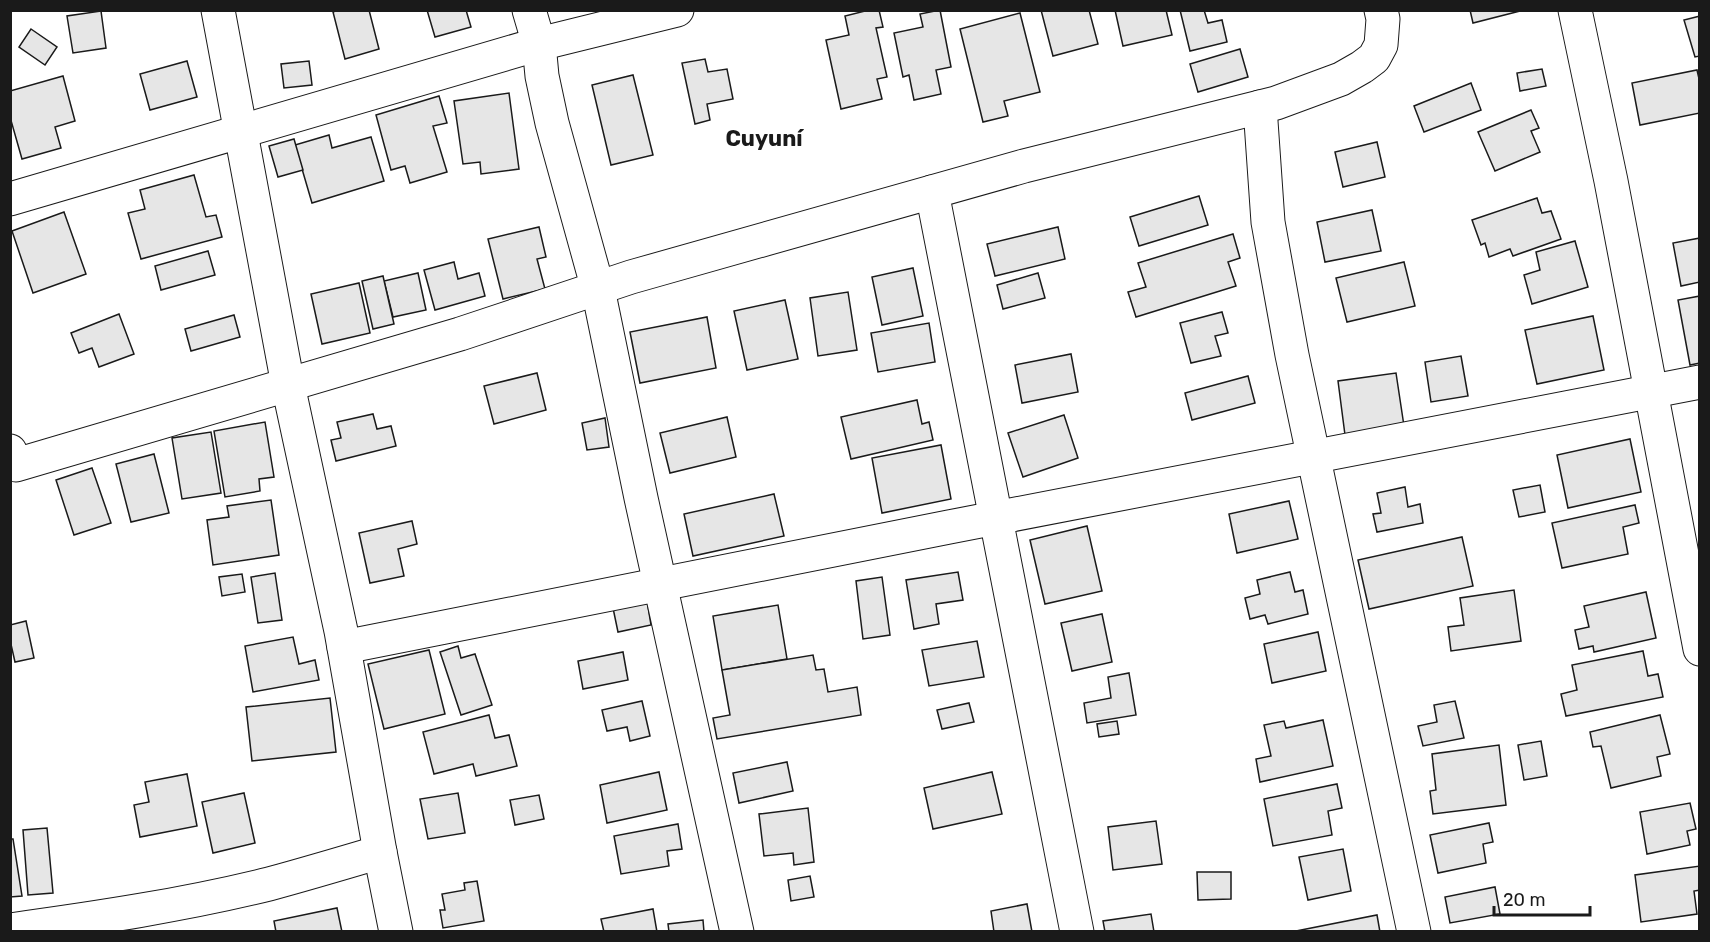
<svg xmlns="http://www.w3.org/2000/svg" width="1710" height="942" font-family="Rubik,sans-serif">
	<rect width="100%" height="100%" fill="#fff"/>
	<g fill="#e6e6e6" stroke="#1a1a1a" stroke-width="1.5">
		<path d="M338,10H369L379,49L345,59L333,12Z"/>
		<path d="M427,10H466L471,27L435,37Z"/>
		<path d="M869,10H879L883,27L876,28L887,77L877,79L882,99L841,109L826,40L849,35L845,16Z"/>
		<path d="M940,10L951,67L936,70L941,94L914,100L909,75L903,77L894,33L923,27L920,14Z"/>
		<path d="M1041,10H1089L1098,44L1053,56Z"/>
		<path d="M1115,10H1166L1172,35L1123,46Z"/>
		<path d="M1180,10H1204L1208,23L1222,20L1227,42L1190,51Z"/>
		<path d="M1470,10H1524L1473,23Z"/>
		<path d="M101,11L106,48L73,53L67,16Z"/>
		<path d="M1020,13L1040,92L1004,101L1008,116L983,122L960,29Z"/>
		<path d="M1700,16V56L1695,57L1684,20Z"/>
		<path d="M31,29L57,47L45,65L19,47Z"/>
		<path d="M1240,49L1248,77L1198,92L1190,64Z"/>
		<path d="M705,59L708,72L727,69L733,99L707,104L710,120L695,124L682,63Z"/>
		<path d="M187,61L197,97L150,110L140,74Z"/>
		<path d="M309,61L312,85L284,88L281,64Z"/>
		<path d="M1542,69L1546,86L1520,91L1517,73Z"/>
		<path d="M1697,70L1700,83V113L1640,125L1632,83Z"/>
		<path d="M633,75L653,155L611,165L592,85Z"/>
		<path d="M63,76L75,121L55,127L61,148L22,159L10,117V91Z"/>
		<path d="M1471,83L1481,110L1424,132L1414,106Z"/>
		<path d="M509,93L519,169L481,174L480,162L463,164L454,101Z"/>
		<path d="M439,96L447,123L433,126L447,172L410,183L405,166L391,170L376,115Z"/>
		<path d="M1531,110L1539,128L1531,131L1540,152L1495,171L1478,132Z"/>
		<path d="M329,135L332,148L371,137L384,181L312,203L295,145Z"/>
		<path d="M294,139L303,170L278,177L269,146Z"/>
		<path d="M1377,142L1385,177L1343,187L1335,152Z"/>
		<path d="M194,175L206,217L216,215L222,237L141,259L128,213L145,209L140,190Z"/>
		<path d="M1199,196L1208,225L1139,246L1130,217Z"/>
		<path d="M1537,198L1542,213L1551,211L1561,239L1513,256L1510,249L1489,257L1485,243L1481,245L1472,220Z"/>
		<path d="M1372,210L1381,251L1325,262L1317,222Z"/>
		<path d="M64,212L86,274L33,293L12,231Z"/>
		<path d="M539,227L546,257L537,259L545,289L503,299L488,239Z"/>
		<path d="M1058,227L1065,259L995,276L987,244Z"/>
		<path d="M1233,234L1240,258L1228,262L1236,286L1136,317L1128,292L1146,287L1138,263Z"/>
		<path d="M1700,238V282L1681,286L1673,243Z"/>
		<path d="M1575,241L1588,287L1532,304L1524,275L1540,270L1536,252Z"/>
		<path d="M208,251L215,275L161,290L155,266Z"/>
		<path d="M454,262L458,279L479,273L485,296L435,310L424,270Z"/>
		<path d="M1404,262L1415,306L1347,322L1336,278Z"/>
		<path d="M913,268L923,316L882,325L872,277Z"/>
		<path d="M418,273L426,310L393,317L384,281Z"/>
		<path d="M1038,273L1045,298L1003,309L997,285Z"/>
		<path d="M383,276L394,324L373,329L362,281Z"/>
		<path d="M359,283L370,333L322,344L311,294Z"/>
		<path d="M848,292L857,350L818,356L810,298Z"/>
		<path d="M1700,296V363L1690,365L1678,300Z"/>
		<path d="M785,300L798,359L747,370L734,311Z"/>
		<path d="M1222,312L1228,333L1215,336L1221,356L1191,363L1180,323Z"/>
		<path d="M119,314L134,354L99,367L92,348L79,353L71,333Z"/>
		<path d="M234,315L240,337L191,351L185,329Z"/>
		<path d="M1593,316L1604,370L1537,384L1525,330Z"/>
		<path d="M707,317L716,368L640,383L630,332Z"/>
		<path d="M929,323L935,362L878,372L871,333Z"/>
		<path d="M1071,354L1078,392L1022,403L1015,365Z"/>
		<path d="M1461,356L1468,396L1431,402L1425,362Z"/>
		<path d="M537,373L546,410L494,424L484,386Z"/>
		<path d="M1396,373L1404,426L1345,435L1338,381Z"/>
		<path d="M1248,376L1255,403L1192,420L1185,393Z"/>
		<path d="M917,400L922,424L929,422L933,440L851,459L841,417Z"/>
		<path d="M373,414L377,429L391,426L396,446L336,461L331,440L341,438L337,422Z"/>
		<path d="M1064,415L1078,458L1023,477L1008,433Z"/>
		<path d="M727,417L736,457L670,473L660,433Z"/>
		<path d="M605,418L609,447L587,450L582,423Z"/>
		<path d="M265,422L274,477L259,479L260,491L225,497L214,431Z"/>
		<path d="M211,432L221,493L182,499L172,438Z"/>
		<path d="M1630,439L1641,492L1568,508L1557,455Z"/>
		<path d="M941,445L951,499L882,513L872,458Z"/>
		<path d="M154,454L169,513L131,522L116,464Z"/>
		<path d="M92,468L111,523L74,535L56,480Z"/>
		<path d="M1540,485L1545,512L1519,517L1513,490Z"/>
		<path d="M1405,487L1408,507L1420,504L1423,523L1377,532L1373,514L1381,513L1377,493Z"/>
		<path d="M774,494L784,536L693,556L684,514Z"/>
		<path d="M271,500L279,555L213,565L207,520L229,517L227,506Z"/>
		<path d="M1289,501L1298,539L1237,553L1229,514Z"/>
		<path d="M1635,505L1639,523L1623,527L1628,554L1562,568L1552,523Z"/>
		<path d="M412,521L417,544L398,549L404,576L370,583L359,533Z"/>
		<path d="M1087,526L1102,591L1045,604L1030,540Z"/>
		<path d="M1462,537L1473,586L1369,609L1358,560Z"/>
		<path d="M958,572L963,600L936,604L939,624L914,629L906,580Z"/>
		<path d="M1290,572L1295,592L1303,590L1308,614L1268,624L1265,615L1250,619L1245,598L1260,594L1257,580Z"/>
		<path d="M275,573L282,620L258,623L251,577Z"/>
		<path d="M242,574L245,592L222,596L219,577Z"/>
		<path d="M882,577L890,635L863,639L856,581Z"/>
		<path d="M1514,590L1521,641L1451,651L1448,627L1464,625L1460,598Z"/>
		<path d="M1646,592L1656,638L1594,652L1593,646L1579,649L1575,630L1589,627L1584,606Z"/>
		<path d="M647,601L651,625L618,632L613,608Z"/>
		<path d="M778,605L787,659L722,670L713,616Z"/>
		<path d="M1102,614L1112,662L1072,671L1061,623Z"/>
		<path d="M26,621L34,658L15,662L10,640V625Z"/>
		<path d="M1318,632L1326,671L1272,683L1264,644Z"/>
		<path d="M293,637L299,664L315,660L319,680L253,692L245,646Z"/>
		<path d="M977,641L984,677L929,686L922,650Z"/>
		<path d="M458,646L461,658L475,654L492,705L461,715L440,652Z"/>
		<path d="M429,650L445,714L384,729L368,664Z"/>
		<path d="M1643,651L1648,676L1658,674L1663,697L1566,716L1561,694L1577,690L1572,665Z"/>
		<path d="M623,652L628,680L583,689L578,661Z"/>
		<path d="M813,655L816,670L824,669L828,692L857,687L861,715L717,739L713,718L730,715L722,670Z"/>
		<path d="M1129,673L1136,715L1087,723L1084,703L1111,698L1108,677Z"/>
		<path d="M330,698L336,752L252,761L246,707Z"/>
		<path d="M642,701L650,736L630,741L627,727L607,731L602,710Z"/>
		<path d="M1455,701L1464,738L1423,746L1418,726L1437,722L1434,705Z"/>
		<path d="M969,703L974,722L942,729L937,710Z"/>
		<path d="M489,715L495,738L509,735L517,766L476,776L473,764L434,774L423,732Z"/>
		<path d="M1660,715L1670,754L1657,757L1661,776L1611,788L1601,746L1593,747L1590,732Z"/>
		<path d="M1323,720L1333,766L1260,782L1256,759L1271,756L1264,725L1284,721L1286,728Z"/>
		<path d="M1117,721L1119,734L1099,737L1097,724Z"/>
		<path d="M1541,741L1547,776L1524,780L1518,745Z"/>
		<path d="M1499,745L1506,805L1433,814L1430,791L1436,790L1432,754Z"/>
		<path d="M787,762L793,791L739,803L733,773Z"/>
		<path d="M659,772L667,810L607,823L600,785Z"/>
		<path d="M992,772L1002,814L933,829L924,788Z"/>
		<path d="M187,774L197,826L140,837L134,805L149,802L145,782Z"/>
		<path d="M1337,784L1342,808L1328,811L1332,835L1273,846L1264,799Z"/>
		<path d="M244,793L255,843L213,853L202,802Z"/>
		<path d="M458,793L465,833L428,839L420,799Z"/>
		<path d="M539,795L544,819L515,825L510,800Z"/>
		<path d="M1690,803L1696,829L1687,831L1690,845L1647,854L1640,812Z"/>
		<path d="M808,808L814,862L794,865L793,853L764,856L759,814Z"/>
		<path d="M1156,821L1162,864L1113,870L1108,827Z"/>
		<path d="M1489,823L1493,842L1483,844L1486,863L1438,873L1430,835Z"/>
		<path d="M678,824L682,849L667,851L669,866L621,874L614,836Z"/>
		<path d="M47,828L53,893L28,895L23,830Z"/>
		<path d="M10,839H13L22,896L10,897Z"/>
		<path d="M1343,849L1351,891L1308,900L1299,857Z"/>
		<path d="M1700,866V890L1694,891L1697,914L1641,922L1635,875Z"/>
		<path d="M1197,872H1231V899L1198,900Z"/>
		<path d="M810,876L814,897L791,901L788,880Z"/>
		<path d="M477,881L484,921L443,928L440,910H445L442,894L465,890L464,883Z"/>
		<path d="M1495,887L1500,914L1450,923L1445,897Z"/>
		<path d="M1027,904L1032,932H994L991,911Z"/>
		<path d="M337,908L342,932H276L274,921Z"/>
		<path d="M653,909L657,932H604L601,919Z"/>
		<path d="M1151,914L1154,932H1105L1103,921Z"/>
		<path d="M1377,915L1380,932H1291Z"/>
		<path d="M703,920L704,932H669L668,924Z"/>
	</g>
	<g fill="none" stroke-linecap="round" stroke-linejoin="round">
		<defs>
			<g id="minor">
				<path d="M218,10L288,385L341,631L380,852L396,932"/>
				<path d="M529,10L539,44L542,76L552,123L598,289L641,498L737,932"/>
				<path d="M1575,10L1611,181L1700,649"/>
				<path d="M1260,107L1268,222L1292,355L1414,932"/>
				<path d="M932,192L1077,932"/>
				<path d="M10,199L539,44L677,10"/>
				<path d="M10,451L16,465L460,334L631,277L1024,166L1276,103L1341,79L1362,67L1374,58L1381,45L1383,19L1381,10"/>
				<path d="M344,647L949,527L1700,382"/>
				<path d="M10,930C97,918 184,905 269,884C306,874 343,863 380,852"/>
			</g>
		</defs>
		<use href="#minor" stroke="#1a1a1a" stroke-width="35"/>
		<use href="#minor" stroke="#fff" stroke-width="33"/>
	</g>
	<g text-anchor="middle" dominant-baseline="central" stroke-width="4.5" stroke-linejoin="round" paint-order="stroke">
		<g font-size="22" font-weight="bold" fill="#1a1a1a" stroke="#fff">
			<text x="764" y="138">Cuyuní</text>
		</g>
	</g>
	<rect width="1710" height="942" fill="none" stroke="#1a1a1a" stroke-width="24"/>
	<path d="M1494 906v9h96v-9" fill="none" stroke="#1a1a1a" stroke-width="3"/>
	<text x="1503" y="906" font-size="18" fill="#1a1a1a" stroke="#ffffff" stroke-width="4.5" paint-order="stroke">20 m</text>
</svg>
